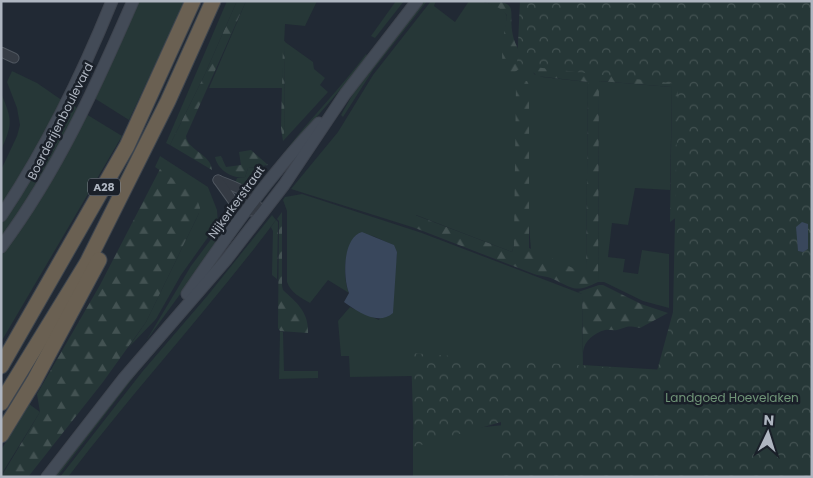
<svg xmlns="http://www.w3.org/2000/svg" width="813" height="478" font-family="Poppins,sans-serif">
	<defs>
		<pattern id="forest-firs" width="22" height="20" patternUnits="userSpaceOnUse" patternTransform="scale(1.25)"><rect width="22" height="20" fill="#263737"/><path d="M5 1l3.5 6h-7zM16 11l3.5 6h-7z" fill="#435252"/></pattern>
		<pattern id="park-crowns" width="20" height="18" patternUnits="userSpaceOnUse" patternTransform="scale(1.25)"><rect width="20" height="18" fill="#263737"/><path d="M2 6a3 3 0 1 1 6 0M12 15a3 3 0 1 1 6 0" fill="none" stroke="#435252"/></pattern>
	</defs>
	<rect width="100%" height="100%" fill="#212934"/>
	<g fill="#263737">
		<path d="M135,1H185L129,120L91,96Z"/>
		<path d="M227,1H237L205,74L170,145L166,143Z"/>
		<path d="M246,1H317L305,26L285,24L282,88H209Z"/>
		<path d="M396,1H404L375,38L371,36Z"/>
		<path d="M424,1H427L373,70L343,117L341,115L354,92Z"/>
		<path d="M431,1H436L434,6L455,22L469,1C482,1 500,3 507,16L505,34L525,65L535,59L533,68L534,74L543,77L588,82L586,275L531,250L529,226L514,245L512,252L416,215L415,228L291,189L338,132L373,75Z"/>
		<path d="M285,42L313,62L314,69L325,78L320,85L328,92L284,140Z"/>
		<path d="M366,54L368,57C342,89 314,118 289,151L287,149C312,116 341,88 366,54Z"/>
		<path d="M12,71L37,83L63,101L1,212V170L17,136L20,125L17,108L7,82Z"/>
		<path d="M599,81L672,87L670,190L635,188L628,225L612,223L608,257L625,259L623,272L638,274L642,250L669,254V308L643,301L604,282H598Z"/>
		<path d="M1,93C12,119 13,124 1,150Z"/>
		<path d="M69,103L79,109L55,159L1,243V220Z"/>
		<path d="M86,114L122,136L1,342V251Z"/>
		<path d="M160,156L208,187L217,210L218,223L181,275L156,319L128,348L146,322L199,213L171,178L155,167Z"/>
		<path d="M260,166L266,167L263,169L266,170L242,186L235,183L237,178L245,177L248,168Z"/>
		<path d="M302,194L422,233L582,294L583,365L666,370L650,477L414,376L350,377L349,356H341L338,321L350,307L379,320L394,280L397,252L393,245L373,236L358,234C344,246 342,277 349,293L328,280L310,303C301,298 290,292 287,282V211L283,200L285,197Z"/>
		<path d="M272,215L276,220C210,308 135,389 68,477H60L142,372L208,295Z"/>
		<path d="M224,222L229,227L146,341L191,266Z"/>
		<path d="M223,272L140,369L57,477H53L138,368Z"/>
		<path d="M280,331L283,332L284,371H318V378L279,379Z"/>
		<path d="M29,404L40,412L1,475V450Z"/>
		<path d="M504,425L503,477H413V429L420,433Z"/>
	</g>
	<g fill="url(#forest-firs)">
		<path d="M237,1H246L186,136C187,150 211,154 212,170L170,145L205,74Z"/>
		<path d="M483,1C523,1 507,10 513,36C515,45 522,55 525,65L509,76C496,64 505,32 507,15L499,8Z"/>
		<path d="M285,41L284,140L283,141L281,128L283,42Z"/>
		<path d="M533,65L685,78L681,214L670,222L672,87L599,81L598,282C576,293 574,289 553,279C547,276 540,276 534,274L415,228V215L512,252L514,245L516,83L517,81H527L529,85V248L586,274L588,82L537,76L533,72Z"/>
		<path d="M251,150L268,165L248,168L245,177C232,179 218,170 215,157L221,156L226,167L241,165L239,152Z"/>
		<path d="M160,169L196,196L200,208L199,213L146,322L103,382L28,477H1L40,412L37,394L100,285Z"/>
		<path d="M282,212V286L283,290C296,302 309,312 308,333L280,331L278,328L279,221L277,219Z"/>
		<path d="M276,220L278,222L277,279L272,275L273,231L271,227Z"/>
		<path d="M599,285H603L641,304L668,313L640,328C625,325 629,327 617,330C613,331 609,329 605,330C594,333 584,341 583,352L582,294L578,292Z"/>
	</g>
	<path fill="url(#park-crowns)" d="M520,1H812V477H500L501,422L414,447L411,353L657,371L673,312L678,84L517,65Z"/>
	<g fill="#39475c">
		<path d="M802,222L808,224V249L803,252L798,251L796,227Z"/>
		<path d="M362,232L394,245L397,252L393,313C378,326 358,312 344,302L349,293C343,278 342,238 362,232Z"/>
	</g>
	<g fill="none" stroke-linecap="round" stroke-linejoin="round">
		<defs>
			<g id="minor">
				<path d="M1,52L14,58"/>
				<path d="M218,180C240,189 250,190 261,213"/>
				<path d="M218,180L233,201L251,211"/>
			</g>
			<g id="secondary">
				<path d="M1,216C45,150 82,75 112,1"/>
				<path d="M1,247C57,172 96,86 133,1"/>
				<path d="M187,294C228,234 269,176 319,123"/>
				<path d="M47,477L124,378L226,260L284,185L345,94L417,1"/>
			</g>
			<g id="motorway">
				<path d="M1,366L127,146L193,1"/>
				<path d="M1,403L87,263L168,101L213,1"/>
				<path d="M1,435L34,381L99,260"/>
			</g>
		</defs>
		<use href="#minor" stroke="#4f565f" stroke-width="11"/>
		<use href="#secondary" stroke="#3e444e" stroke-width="13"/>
		<use href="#motorway" stroke="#3f464f" stroke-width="17"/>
		<use href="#minor" stroke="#353b44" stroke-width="9"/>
		<use href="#secondary" stroke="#434b57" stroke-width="11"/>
		<use href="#motorway" stroke="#6a6052" stroke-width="15"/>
	</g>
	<g text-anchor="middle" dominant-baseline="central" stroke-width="5" stroke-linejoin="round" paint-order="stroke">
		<rect fill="#1a2029" stroke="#828993" stroke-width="1" x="88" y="178.5" width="32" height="17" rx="4"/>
		<g font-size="11" font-weight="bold" fill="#afb6c1">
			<text x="104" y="187">A28</text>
		</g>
		<g font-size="12" fill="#afb6c1" stroke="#1a2029">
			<text transform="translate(60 121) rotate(-63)">Boerderijenboulevard</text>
			<text transform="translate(236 202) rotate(-54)">Nijkerkerstraat</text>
		</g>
		<g font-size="12" fill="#709578" stroke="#1a2029">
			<text x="732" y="397">Landgoed Hoevelaken</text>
		</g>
	</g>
	<rect width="813" height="478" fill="none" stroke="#afb6c1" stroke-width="5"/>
	<g transform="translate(768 433) rotate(4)" stroke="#1a2029" stroke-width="4" paint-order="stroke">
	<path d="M0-4L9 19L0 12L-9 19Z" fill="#afb6c1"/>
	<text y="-8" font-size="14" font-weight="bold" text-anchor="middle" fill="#afb6c1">N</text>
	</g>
</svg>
